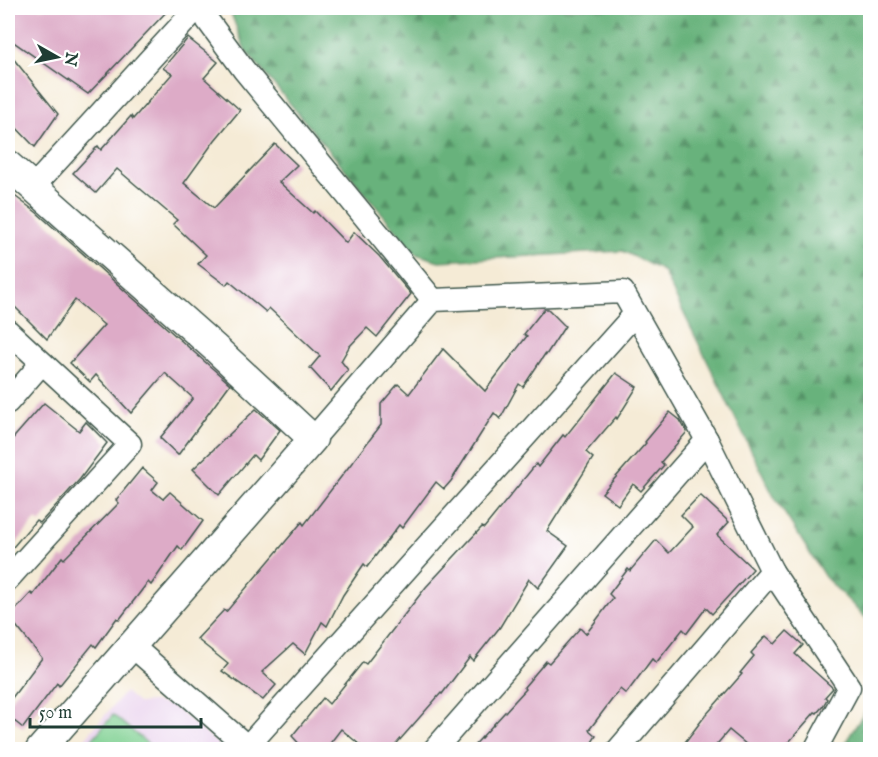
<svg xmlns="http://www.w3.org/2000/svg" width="878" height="757" font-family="'IM FELL English',serif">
	<defs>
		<pattern id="forest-firs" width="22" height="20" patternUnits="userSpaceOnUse" patternTransform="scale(1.5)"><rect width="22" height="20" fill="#67b27c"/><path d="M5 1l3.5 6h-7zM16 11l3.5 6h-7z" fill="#549266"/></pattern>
	</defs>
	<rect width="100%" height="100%" fill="#fff"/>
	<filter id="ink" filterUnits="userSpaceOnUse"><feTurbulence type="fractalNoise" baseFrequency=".0167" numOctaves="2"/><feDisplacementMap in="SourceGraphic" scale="12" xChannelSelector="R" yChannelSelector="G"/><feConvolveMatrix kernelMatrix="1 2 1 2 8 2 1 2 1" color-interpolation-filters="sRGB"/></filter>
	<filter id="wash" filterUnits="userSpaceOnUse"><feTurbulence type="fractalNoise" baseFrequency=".008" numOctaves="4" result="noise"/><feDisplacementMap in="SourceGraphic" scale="24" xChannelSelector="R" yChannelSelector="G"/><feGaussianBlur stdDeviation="1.35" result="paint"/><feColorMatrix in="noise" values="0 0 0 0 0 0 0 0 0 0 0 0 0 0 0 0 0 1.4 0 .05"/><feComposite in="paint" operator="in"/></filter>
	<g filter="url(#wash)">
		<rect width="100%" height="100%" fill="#f5ebd6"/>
		<path fill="#e9d2ed" d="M125,692L138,703L153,702L173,706L224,749L75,750Z"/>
		<g fill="url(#forest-firs)" stroke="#437858" stroke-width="1.5">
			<path d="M229,8H870V622L825,577L773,495L663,271L623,251L439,261L416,254L245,50Z"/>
			<path d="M870,704V749H841Z"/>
		</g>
		<path fill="#7fd092" stroke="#4f8663" stroke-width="1.5" d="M113,715L154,749H84Z"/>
		<g id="blocks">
			<g fill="#ddabc7">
				<path d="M8,8H170L88,94L8,38Z"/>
				<path d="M188,38L218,62L204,78L240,110L215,140L184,183L214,208L275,144L297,165L279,182L313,213L315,211L346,243L354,232L379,256L411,294L377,337L367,328L349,347L341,361L348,370L331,391L310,368L320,356L269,308L266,312L229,281L226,285L198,264L206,255L173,224L177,220L117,169L96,193L73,173L98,146L101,150L131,116L133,119L172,74L163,68Z"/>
				<path d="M8,52L58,114L35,147L8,119Z"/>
				<path d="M8,191L36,212L230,384L178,455L160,438L193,398L165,373L131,413L96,375L90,382L70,363L104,325L75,300L47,339L8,300Z"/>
				<path d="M544,309H548L565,326L546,355L545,354L523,387L519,384L500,419L494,413L451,481L444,489L436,482L402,528L399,525L367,567L364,564L343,595L327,626L322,622L305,654L293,644L262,672L276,685L263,700L222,671L228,664L197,639L224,610L226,612L302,522L304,525L381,425V404L398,384L409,394L443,349L485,391L527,336L524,334Z"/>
				<path d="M616,373L637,387L617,419L616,417L586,452L593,458L547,531L568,546L538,588L529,579L500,627L473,661L470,657L442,694L441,693L391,750H366L341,729L325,750H305L292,736L323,698L329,704L363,662L366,664L426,587L482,527L484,528L536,464L538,467L563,435L565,437Z"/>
				<path d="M44,403L79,431L86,422L107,443L80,479L40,523L36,520L8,553V444Z"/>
				<path d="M256,409L280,430L258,460L253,455L219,495L193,469Z"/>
				<path d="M670,412L680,420L687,432L661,462L664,465L641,491L633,484L618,505L602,493L646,443L645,442Z"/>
				<path d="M142,468L158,482L152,490L163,499L170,492L203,521L182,550L178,546L151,585L148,582L119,620L117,618L96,647L93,644L59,686L57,683L23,728L8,716V703L42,658L9,617L31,593L33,595L62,557L64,559L119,503L116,500Z"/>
				<path d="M700,495L729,522L717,535L753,569L712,614L706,608L687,633L683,629L656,663L652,659L626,694L620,689L589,730L596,736L587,750H470L526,689L524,687L546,661L549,663L580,628L586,634L613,598L609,594L628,569L630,571L656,540L669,553L693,527L681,515Z"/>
				<path d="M787,631L803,645L795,654L833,688L825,697L827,699L823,706L817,713L815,712L782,750H753L729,730L712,750H679L705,716L742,674L740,673L754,656L751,653L766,636L775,644Z"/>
			</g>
		</g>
	</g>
	<g filter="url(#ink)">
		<use href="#blocks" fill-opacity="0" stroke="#3f574c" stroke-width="1.5"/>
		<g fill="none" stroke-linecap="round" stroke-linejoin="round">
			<defs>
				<g id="minor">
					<path d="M201,8L208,21L244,70L433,300"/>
					<path d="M33,187L197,8"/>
					<path d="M8,331L130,444L8,579"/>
					<path d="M8,402L42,363"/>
					<path d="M313,439L433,300L623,292L707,440L772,571L849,687L815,750"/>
					<path d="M131,645L251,750"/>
					<path d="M247,747L634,315"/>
					<path d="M434,750L707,440"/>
					<path d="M618,750L772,571"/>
				</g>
				<path id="tertiary" d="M8,165L215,348L313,439L40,750"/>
			</defs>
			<use href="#minor" stroke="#3f574c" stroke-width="25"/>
			<use href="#tertiary" stroke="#3f574c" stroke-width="31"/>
			<use href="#minor" stroke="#fff" stroke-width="22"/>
			<use href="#tertiary" stroke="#fff" stroke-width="28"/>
		</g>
	</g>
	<rect width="878" height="757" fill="none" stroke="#fff" stroke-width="30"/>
	<g transform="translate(57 57) rotate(99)" stroke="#ffffff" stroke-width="4.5" paint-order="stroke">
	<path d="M0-4.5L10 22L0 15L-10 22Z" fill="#1f3d34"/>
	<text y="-9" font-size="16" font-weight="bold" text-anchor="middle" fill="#1f3d34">N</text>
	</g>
	<path d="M30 718v9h171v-9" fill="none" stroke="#1f3d34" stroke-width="3"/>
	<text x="39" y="718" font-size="18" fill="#1f3d34" stroke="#ffffff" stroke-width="4.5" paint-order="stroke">50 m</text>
</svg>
